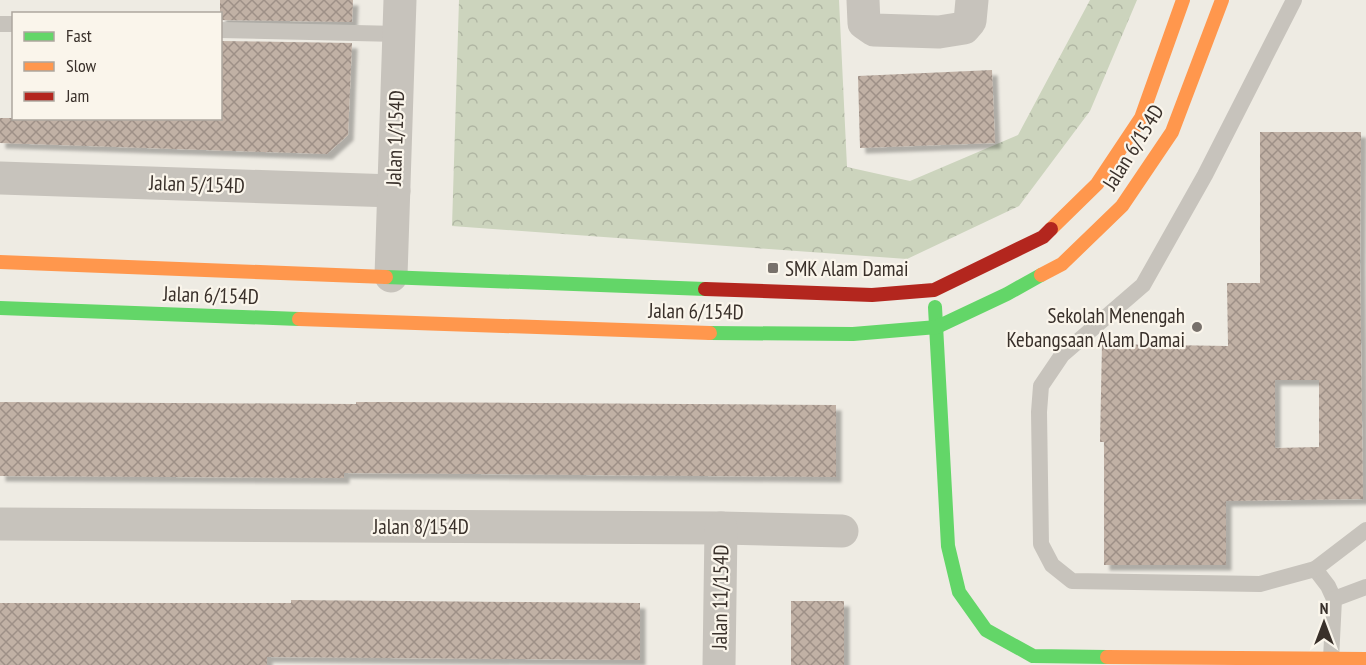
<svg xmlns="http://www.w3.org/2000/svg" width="1366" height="665" font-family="'PT Sans Narrow',sans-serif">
	<defs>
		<pattern id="forest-crowns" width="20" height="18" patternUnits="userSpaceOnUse" patternTransform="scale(1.5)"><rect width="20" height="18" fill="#ccd4bd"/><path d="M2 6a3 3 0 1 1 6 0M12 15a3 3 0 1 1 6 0" fill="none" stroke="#b0b6a3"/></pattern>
		<pattern id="building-cross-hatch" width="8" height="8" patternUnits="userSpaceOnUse" patternTransform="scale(1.5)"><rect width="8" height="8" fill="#c1b1a5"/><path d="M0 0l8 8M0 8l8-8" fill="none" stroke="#9e9087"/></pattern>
		<filter id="shadow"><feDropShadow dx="5.5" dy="5.5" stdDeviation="1.5" flood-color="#0004"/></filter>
	</defs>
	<rect width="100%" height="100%" fill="#eeebe3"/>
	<path fill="url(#forest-crowns)" d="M459,0H839L847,167L910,181L1018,135L1090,0H1137L1090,111L1019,206L907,259L452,226Z"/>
	<g fill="url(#building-cross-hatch)" fill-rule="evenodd" filter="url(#shadow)">
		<path d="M220,0H353L352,22L220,20Z"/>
		<path d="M220,41L352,43L348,135L327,154L0,143V118H220Z"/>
		<path d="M992,70L995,143L860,148L858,76Z"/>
		<path d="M1260,132H1361L1360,263L1363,499L1226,501V565H1104V442H1100L1102,344L1228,346L1227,283H1260ZM1275,380H1319V447L1275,448Z"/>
		<path d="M0,402L356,404V402H395L836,405V477L344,473V478L0,476Z"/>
		<path d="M291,600L640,603V660L267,657V665H0V603H291Z"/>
		<rect x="791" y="601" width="53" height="64"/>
	</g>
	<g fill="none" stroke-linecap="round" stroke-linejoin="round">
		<g stroke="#c7c3bc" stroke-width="16">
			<path d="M1294,0L1205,175L1143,285L1062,355L1041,386L1039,412L1041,544L1052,565L1072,581L1260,584L1315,569L1328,586L1334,599"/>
			<path d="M0,24H14"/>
			<path d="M220,30L399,34"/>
			<path d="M1315,569L1366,530"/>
			<path d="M1331,659L1334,599L1366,587"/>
		</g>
		<g stroke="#c7c3bc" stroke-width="33">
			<path d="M863,0L864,23L874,30L939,32L964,28L970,21L972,0"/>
			<path d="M0,178L394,191"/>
			<path d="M391,276L400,0"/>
			<path d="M0,524L721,528L842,531"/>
			<path d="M719,665L721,528"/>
		</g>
		<g stroke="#63d668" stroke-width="14">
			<path d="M386,277L705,289"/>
			<path d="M935,307L948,546L959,592L986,630L1033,656L1107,657"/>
			<path d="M0,308L299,319"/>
			<path d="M710,333L853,334L937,327L1007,294L1041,275"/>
		</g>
		<g stroke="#ff974d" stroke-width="14">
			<path d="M1051,229L1097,184L1141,118L1183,0"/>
			<path d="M0,262L386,277"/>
			<path d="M1041,275L1062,264L1122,206L1172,132L1222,0"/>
			<path d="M299,319L710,333"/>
			<path d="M1107,657L1366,659"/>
		</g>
		<path stroke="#b3261e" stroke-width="14" d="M705,289L872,295L934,290L1043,237L1051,229"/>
	</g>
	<g fill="#78716b" stroke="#faf5eb" stroke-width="2">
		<rect x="767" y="262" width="12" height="12" rx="3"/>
		<circle cx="1197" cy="327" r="6"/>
	</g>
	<g text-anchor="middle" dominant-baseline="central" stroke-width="4.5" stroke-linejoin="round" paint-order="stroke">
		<g font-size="21" fill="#39302a" stroke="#faf5eb">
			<text transform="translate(395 138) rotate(-88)">Jalan 1/154D</text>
			<text transform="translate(1133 147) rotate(-58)">Jalan 6/154D</text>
			<text transform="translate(197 184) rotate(2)">Jalan 5/154D</text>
			<text transform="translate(211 295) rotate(2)">Jalan 6/154D</text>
			<text transform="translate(696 311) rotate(1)">Jalan 6/154D</text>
			<text x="421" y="526">Jalan 8/154D</text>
			<text transform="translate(720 597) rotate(-89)">Jalan 11/154D</text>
		</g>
		<g font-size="21" fill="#39302a" stroke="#faf5eb" text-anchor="start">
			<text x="785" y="268">SMK Alam Damai</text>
			<text x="1185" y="315" text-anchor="end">Sekolah Menengah<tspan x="1185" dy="24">Kebangsaan Alam Damai</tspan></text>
		</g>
	</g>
	<rect x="12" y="12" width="210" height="108" fill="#faf5eb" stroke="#ada69e" stroke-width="1.5"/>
	<rect x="24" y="32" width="30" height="9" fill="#63d668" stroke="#ada69e" stroke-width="1.5"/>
	<text x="66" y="42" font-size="18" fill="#39302a">Fast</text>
	<rect x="24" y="62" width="30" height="9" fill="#ff974d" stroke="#ada69e" stroke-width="1.5"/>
	<text x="66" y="72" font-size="18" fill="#39302a">Slow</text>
	<rect x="24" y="92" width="30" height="9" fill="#b3261e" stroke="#ada69e" stroke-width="1.5"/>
	<text x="66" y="102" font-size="18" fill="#39302a">Jam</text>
	<g transform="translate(1324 623)" stroke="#faf5eb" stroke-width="4.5" paint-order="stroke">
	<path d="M0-4.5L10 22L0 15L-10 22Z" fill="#39302a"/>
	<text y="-9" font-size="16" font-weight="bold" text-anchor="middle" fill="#39302a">N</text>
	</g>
</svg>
